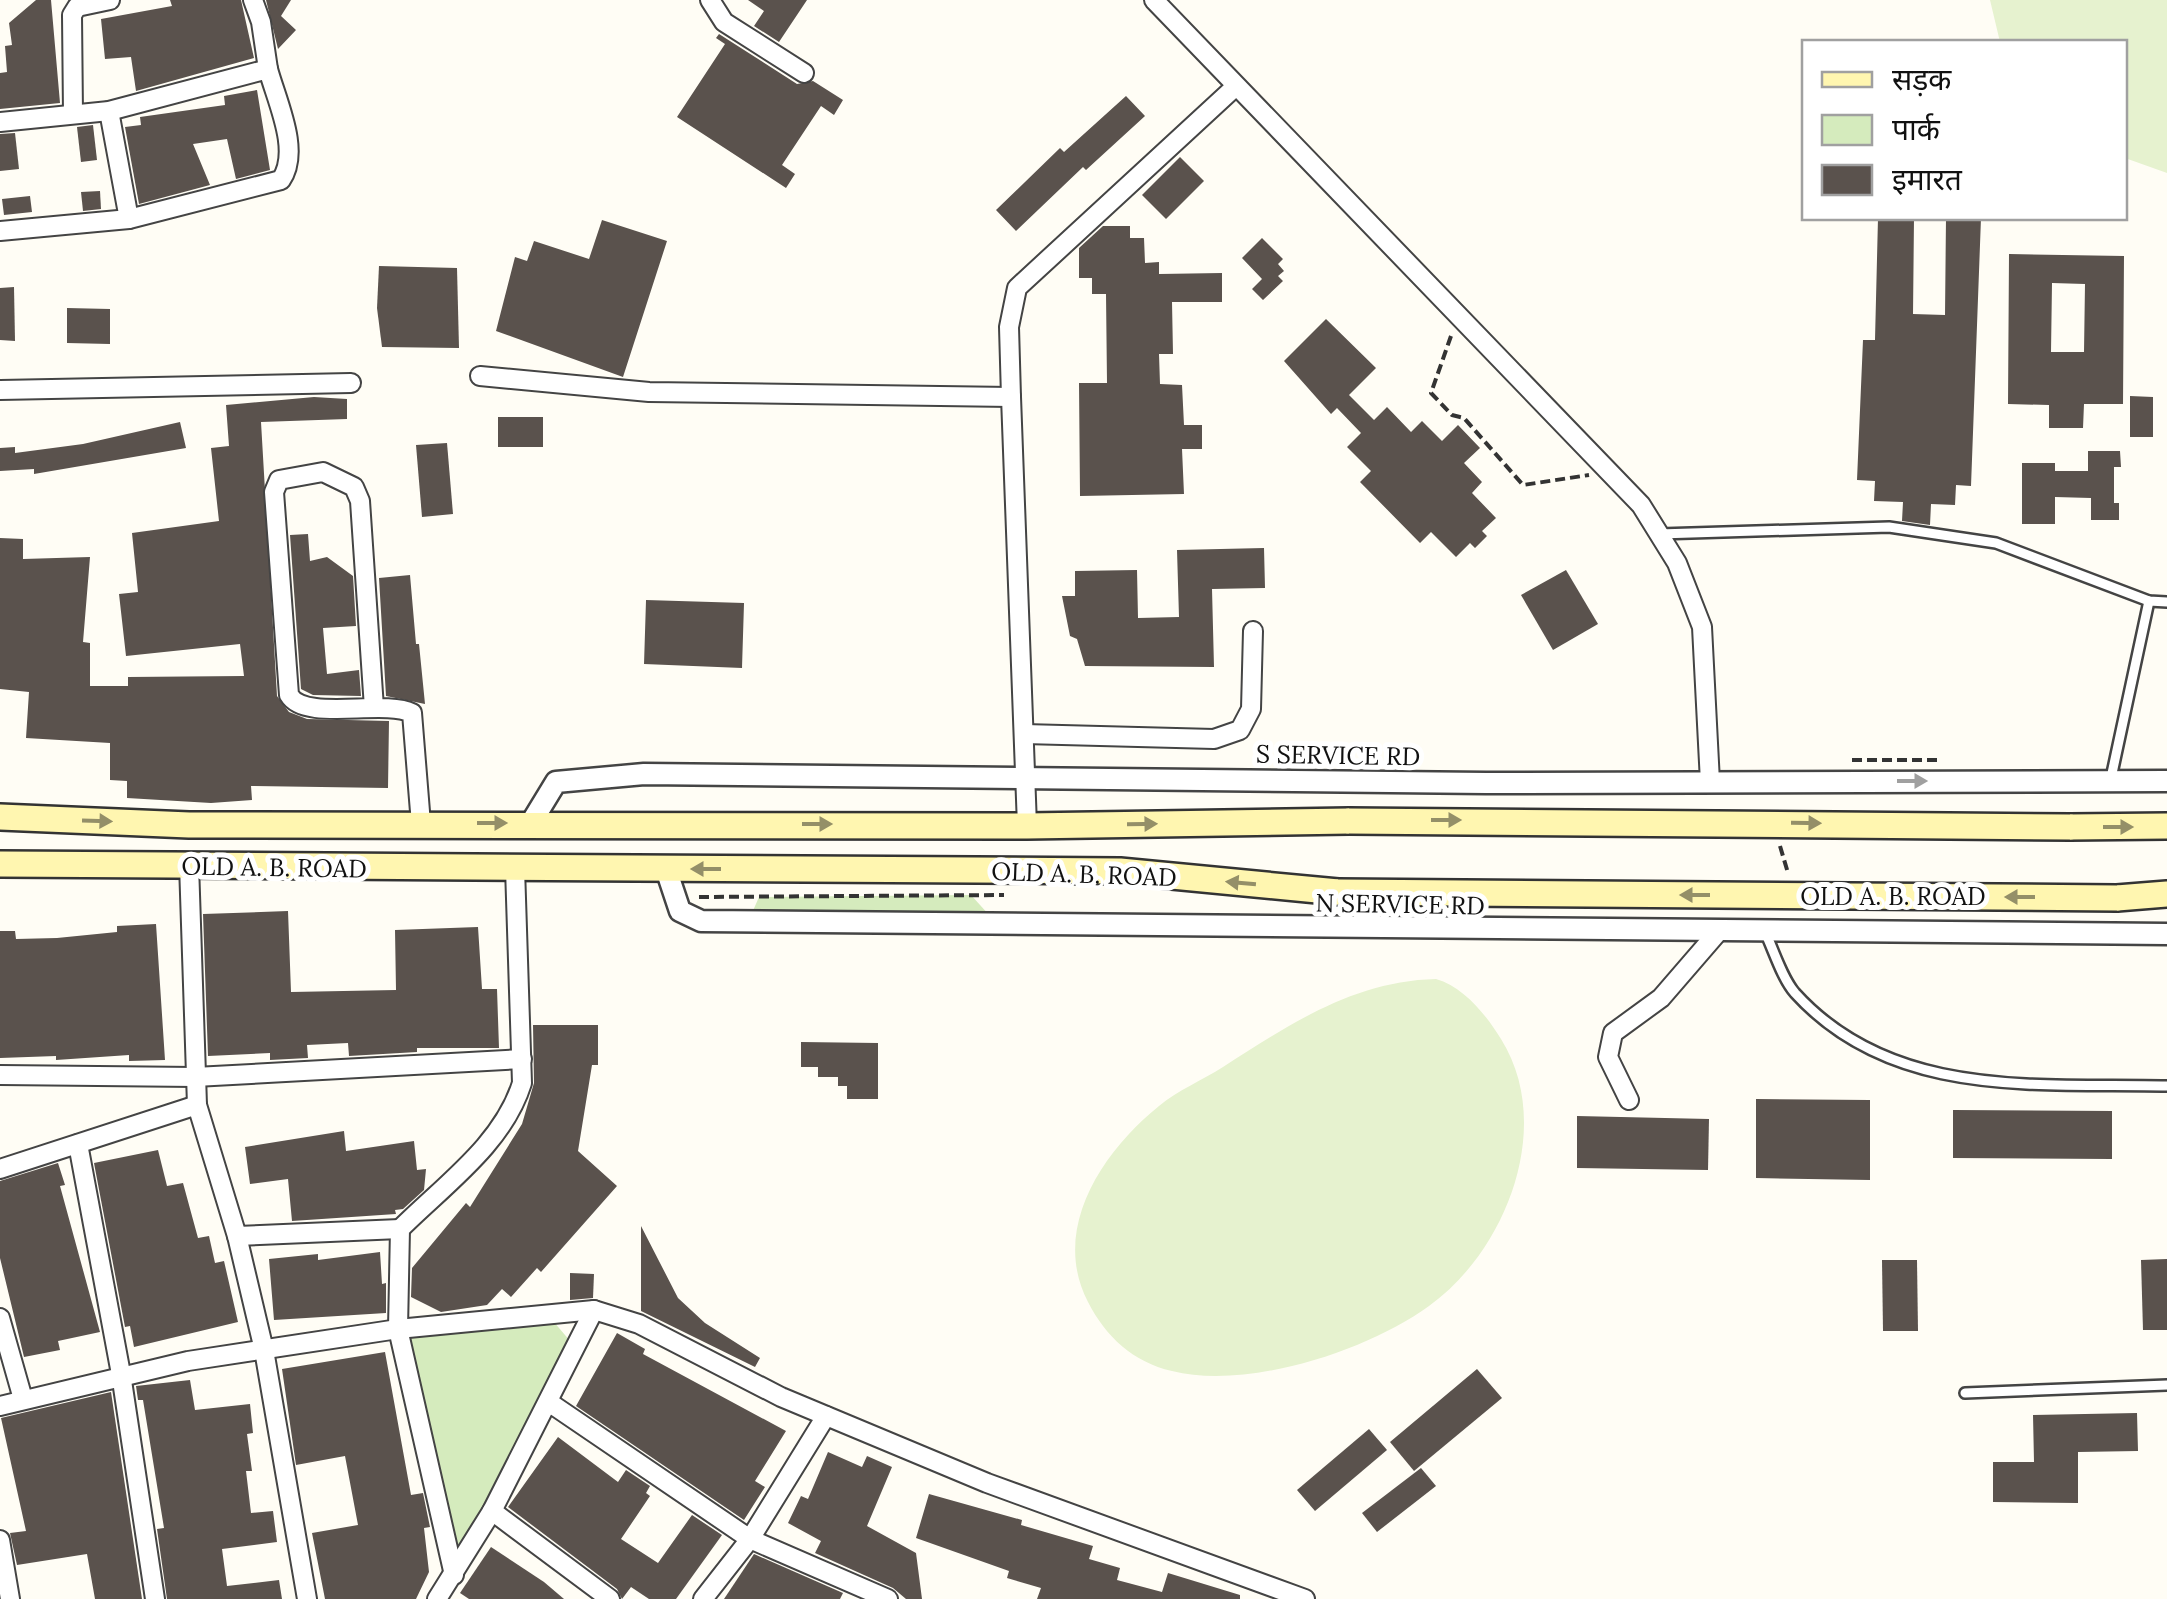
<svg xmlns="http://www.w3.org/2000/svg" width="2167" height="1599" font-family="Lora,'Noto Sans Devanagari',serif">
	<rect width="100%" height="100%" fill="#fffdf5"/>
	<g fill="#d5ebbd">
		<path d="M971,895L999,926L748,922L759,897Z"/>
		<path d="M548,1315L576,1348L454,1575L398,1329Z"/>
	</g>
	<g fill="#e6f2cf">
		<path d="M1990,0H2167V173L2125,158L2124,42H2000Z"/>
		<path d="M1436,979C1464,987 1487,1016 1501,1039C1555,1125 1507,1250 1429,1306C1367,1351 1248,1390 1172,1371C1133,1362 1106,1337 1088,1302C1050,1229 1103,1151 1159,1106C1178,1090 1203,1080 1223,1067C1290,1024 1354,981 1436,979Z"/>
	</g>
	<g fill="#5a524d" fill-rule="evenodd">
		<path d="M36,0H51L60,103L0,109V73L7,72L5,46L12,45L9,23Z"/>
		<path d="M170,0H241L254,58L136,91L131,57L105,59L101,19L172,6Z"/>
		<path d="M266,0H291L281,16L296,30L278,49Z"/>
		<path d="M748,0H807L779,42L754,26L764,11Z"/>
		<path d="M719,34L797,84L813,81L843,100L834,115L821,106L782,165L795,174L786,188L677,117L725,44L716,38Z"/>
		<path d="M257,90L270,170L236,179L227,139L193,144L210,185L139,204L125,127L141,125L140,117L225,105L224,96Z"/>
		<path d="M1126,96L1145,116L1086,170L1083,167L1016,231L996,210L1060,148L1064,152Z"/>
		<path d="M93,125L97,160L81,162L77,127Z"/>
		<path d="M15,133L19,169L0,171V134Z"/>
		<path d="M1180,157L1204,181L1166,219L1142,195Z"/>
		<path d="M100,191L101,209L83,211L81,192Z"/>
		<path d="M30,196L32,212L4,215L2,199Z"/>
		<path d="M1878,218H1914L1913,314L1945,315L1946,218H1981L1971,486L1956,485L1955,505L1931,504L1930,525L1902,521L1903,502L1874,501L1875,481L1857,480L1863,340H1875Z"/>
		<path d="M602,220L667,241L623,377L496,331L515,257L527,261L534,241L589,259Z"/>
		<path d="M1103,226H1130V238H1144L1145,263L1159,262V274L1222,273V302H1172L1173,354H1159L1160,384L1182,385L1184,425H1202V449H1182L1184,494L1080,496L1079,383H1107L1106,294H1092V278H1079V248Z"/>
		<path d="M1262,238L1283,259L1278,264L1284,271L1278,276L1283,281L1263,300L1252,289L1262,279L1242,258Z"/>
		<path d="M2009,254L2124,256L2123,404H2084L2083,428H2049V405L2008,404ZM2052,283L2085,284L2084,352H2051Z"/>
		<path d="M379,266L457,268L459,348L382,347L377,308Z"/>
		<path d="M14,287L15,341L0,340V288Z"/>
		<path d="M67,308L110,309V344L67,343Z"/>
		<path d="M1326,319L1376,368L1349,395L1374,420L1387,407L1411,432L1422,421L1442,441L1458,425L1480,448L1464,463L1482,482L1472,493L1496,518L1482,531L1487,536L1475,548L1470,543L1456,557L1431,532L1420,543L1360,482L1371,471L1347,447L1361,433L1337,408L1331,414L1284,361Z"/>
		<path d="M2130,396L2153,397V437H2130Z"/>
		<path d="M314,397L347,399V419L261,422L277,696L289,712L307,719L389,721L388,788L251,786L252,800L211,803L127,798V781L110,780V743L26,738L29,692L0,689V538L23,539V559L90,557L83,642L90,643V686H128V677L244,676L240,644L126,656L119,594L138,592L132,533L219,521L211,448L229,446L226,405Z"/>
		<rect x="498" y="417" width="45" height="30"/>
		<path d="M180,422L186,448L34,474V469L0,471V448L15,447V453L83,444Z"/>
		<path d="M447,443L453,514L422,517L416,445Z"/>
		<path d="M2088,451H2120L2121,467H2114V503H2119V520H2091V498L2055,497V524H2022V463H2055V471H2088Z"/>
		<path d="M308,534L310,561L327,557L353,576L356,626L323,628L327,674L359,670L361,696L313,695L301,689L290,535Z"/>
		<path d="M1264,548L1265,588L1212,589L1214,667L1085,666L1077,639L1070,636L1062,596H1075V571L1137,570L1138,618L1179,617L1177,550Z"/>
		<path d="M1566,570L1598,624L1553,650L1521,595Z"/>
		<path d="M410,575L416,644H419L425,704L386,696L379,578Z"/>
		<path d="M646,600L744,603L742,668L644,664Z"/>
		<path d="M288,911L291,992L396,990L395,930L478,927L482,989H497L499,1048H417V1052L349,1056L348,1043L307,1045L308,1058L270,1060V1053L208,1056L203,914Z"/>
		<path d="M156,924L165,1060L129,1061V1055L56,1060V1056L0,1058V931H15L16,939L57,938L117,932V926Z"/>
		<path d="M533,1025H598V1065H592L578,1151L617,1186L541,1272L537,1268L511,1297L502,1289L487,1305L441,1312L411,1297L412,1268L466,1203L470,1207L522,1124L534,1083Z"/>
		<path d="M801,1042L878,1043V1099H847V1086H838V1077H818V1067H801Z"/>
		<path d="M1756,1099L1870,1100V1180L1756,1178Z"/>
		<path d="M1953,1110L2112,1111V1159L1953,1158Z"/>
		<path d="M1577,1116L1709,1119L1708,1170L1577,1168Z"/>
		<path d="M344,1131L346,1151L414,1141L417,1170L426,1169L424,1190L403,1209L395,1210L396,1214L292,1221L288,1179L250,1184L245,1147Z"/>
		<path d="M158,1150L167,1186L183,1183L198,1238L209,1236L215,1263L224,1261L238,1322L134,1347L130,1326L125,1327L94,1163Z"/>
		<path d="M58,1163L65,1185L60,1186L100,1332L58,1341L60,1350L24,1357L0,1258V1181Z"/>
		<path d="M641,1226L678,1298L705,1323L760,1358L755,1367L641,1311Z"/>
		<path d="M380,1252L382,1284L386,1283V1313L274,1320L269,1259L318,1254V1260Z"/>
		<path d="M2167,1259V1330H2143L2141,1260Z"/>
		<path d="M1882,1260H1917L1918,1331H1883Z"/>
		<path d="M570,1273L594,1274L593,1298L570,1300Z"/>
		<path d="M617,1333L645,1349L643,1354L786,1431L755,1481L765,1487L744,1520L576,1406Z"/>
		<path d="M385,1352L411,1495L423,1493L430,1527L424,1528L429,1572L416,1599H325L312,1533L358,1525L345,1456L296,1465L282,1369Z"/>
		<path d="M1477,1369L1502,1398L1414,1471L1390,1442Z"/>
		<path d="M190,1380L195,1410L250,1404L253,1433L247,1434L252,1471H246L251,1513L273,1511L277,1542L222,1549L227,1586L279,1580L282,1599H167L157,1529L164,1528L143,1400H138L136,1386Z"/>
		<path d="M111,1392L142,1599H95L87,1554L17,1565L10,1533L26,1531L1,1418Z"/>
		<path d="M2137,1413L2138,1451L2078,1452V1503L1993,1502V1462H2034L2033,1415Z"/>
		<path d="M1369,1429L1387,1450L1315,1511L1297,1490Z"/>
		<path d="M558,1437L618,1482L626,1470L650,1486L646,1493L650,1496L621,1539L658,1563L692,1515L722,1535L676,1599H649L631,1587L622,1599L617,1589L508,1507Z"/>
		<path d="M828,1452L862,1467L867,1456L892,1467L867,1526L916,1553L922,1599H906L893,1588L815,1553L821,1541L788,1523L801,1496L808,1499Z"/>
		<path d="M1421,1468L1436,1486L1377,1532L1362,1513Z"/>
		<path d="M929,1494L1022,1520L1021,1525L1093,1546L1089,1559L1120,1568L1117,1580L1162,1592L1168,1573L1240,1595V1599H1037L1041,1588L1007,1578L1009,1571L916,1538Z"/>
		<path d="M491,1547L544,1582L564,1599H469L460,1593Z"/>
		<path d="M754,1554L843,1593L840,1599H724Z"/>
	</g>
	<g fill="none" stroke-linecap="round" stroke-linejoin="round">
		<defs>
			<g id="service">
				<path d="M1659,534L1889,527L1996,543L2149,601L2167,602"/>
				<path d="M2111,778L2149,601"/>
				<path d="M1765,932C1774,951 1782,978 1795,993C1892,1100 2037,1083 2167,1086"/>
				<path d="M1965,1393L2167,1385"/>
			</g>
			<g id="minor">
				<path d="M253,0L261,22L268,69"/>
				<path d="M710,0L724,22L804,73"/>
				<path d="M1154,0L1641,505L1677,563L1702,627L1710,782"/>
				<path d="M109,111L129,219"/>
				<path d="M73,114L72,15L77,7L110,0"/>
				<path d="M0,122L109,111L268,69C277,102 301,151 281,180L129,219L0,231"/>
				<path d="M480,376L649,392L1011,397"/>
				<path d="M0,390L351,383"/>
				<path d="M374,708L360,501L354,487L323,472L279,480L274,492L289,695C305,722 383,699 412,713L421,824"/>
				<path d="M1024,734L1214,739L1240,730L1251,709L1253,631"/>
				<path d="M1027,826L1011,397L1009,327L1017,288L1235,87"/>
				<path d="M189,864L197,1105L237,1236L264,1350L307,1599"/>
				<path d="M0,1075L195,1077L522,1059"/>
				<path d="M1629,1100L1608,1057L1613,1033L1661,998L1718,932"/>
				<path d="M78,1144L121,1374L155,1599"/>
				<path d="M0,1169L197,1105"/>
				<path d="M237,1236L400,1229"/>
				<path d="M0,1318L23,1399"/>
				<path d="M550,1403L750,1539L888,1599"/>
				<path d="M0,1406L188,1361L398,1329L594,1310L639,1324L781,1397L987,1483L1305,1599"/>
				<path d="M492,1511L610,1599"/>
				<path d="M0,1540L10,1599"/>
				<path d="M454,1575L398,1329L400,1229C444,1185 503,1144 522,1083L515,868"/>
				<path d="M437,1599L492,1511L594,1310"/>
				<path d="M703,1599L750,1539L826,1416"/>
			</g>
			<g id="tertiary">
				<path d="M531,823L556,782L644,774L1486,783L2167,781"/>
				<path d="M666,869L680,911L701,921L2167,934"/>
			</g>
			<g id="secondary">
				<path d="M0,817L189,825L1027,826L1349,821"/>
				<path d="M2070,827L2167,826"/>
				<path d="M0,864L1120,871L1338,892"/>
				<path d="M2117,898L2167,894"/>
			</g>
		</defs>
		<use href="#service" stroke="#444" stroke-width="14"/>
		<use href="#minor" stroke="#444" stroke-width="22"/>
		<use href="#tertiary" stroke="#444" stroke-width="25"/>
		<use href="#secondary" stroke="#333" stroke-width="30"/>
		<g stroke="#333" stroke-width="4" stroke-dasharray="10 5" stroke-linecap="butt">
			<path d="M1451,336L1431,393L1452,415L1464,418L1523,485L1589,475"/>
			<path d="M1852,760H1942"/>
			<path d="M1780,846L1788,873"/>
			<path d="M699,897L1004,895"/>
		</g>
		<use href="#service" stroke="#fff" stroke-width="9"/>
		<use href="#minor" stroke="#fff" stroke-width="18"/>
		<use href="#tertiary" stroke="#fff" stroke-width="20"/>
		<use href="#secondary" stroke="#fff6b0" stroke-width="25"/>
		<defs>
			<g id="secondary-bridge">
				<path d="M1349,821L2070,827"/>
				<path d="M1338,892L2117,898"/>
			</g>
		</defs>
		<use href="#secondary-bridge" stroke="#333" stroke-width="30" stroke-linecap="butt"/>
		<use href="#secondary-bridge" stroke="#fff6b0" stroke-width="25"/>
	</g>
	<defs><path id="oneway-solid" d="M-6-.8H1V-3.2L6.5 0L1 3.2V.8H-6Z" transform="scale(2.5)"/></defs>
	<use fill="#a0a0a0" href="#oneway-solid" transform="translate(1912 781)"/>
	<g fill="#948f68">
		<use href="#oneway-solid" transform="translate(1446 820)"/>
		<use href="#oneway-solid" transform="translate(97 821) rotate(2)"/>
		<use href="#oneway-solid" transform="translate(492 823)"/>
		<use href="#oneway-solid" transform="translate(1806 823) rotate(1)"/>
		<use href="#oneway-solid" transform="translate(817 824)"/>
		<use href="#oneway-solid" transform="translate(1142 824) rotate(-1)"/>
		<use href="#oneway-solid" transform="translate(2118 827)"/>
		<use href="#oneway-solid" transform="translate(706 869) rotate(-180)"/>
		<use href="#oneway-solid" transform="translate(1241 883) rotate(-175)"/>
		<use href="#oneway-solid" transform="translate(1695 895) rotate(-180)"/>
		<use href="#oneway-solid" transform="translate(2020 897) rotate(-180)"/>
	</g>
	<g text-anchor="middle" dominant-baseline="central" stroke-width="10" stroke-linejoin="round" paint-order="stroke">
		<g font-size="25" fill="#111" stroke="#fff">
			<text transform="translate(1338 755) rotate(1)">S SERVICE RD</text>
			<text transform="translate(274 867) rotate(1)">OLD A. B. ROAD</text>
			<text transform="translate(1084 874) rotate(2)">OLD A. B. ROAD</text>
			<text x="1893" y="896">OLD A. B. ROAD</text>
			<text transform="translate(1400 904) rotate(1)">N SERVICE RD</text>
		</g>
	</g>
	<rect x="1802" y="40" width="325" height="180" fill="#ffffff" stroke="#a0a0a0" stroke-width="2.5"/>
	<rect x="1822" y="72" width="50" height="15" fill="#fff6b0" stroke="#a0a0a0" stroke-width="2.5"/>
	<text x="1892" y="90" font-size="30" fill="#111111">सड़क</text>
	<rect x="1822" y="115" width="50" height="30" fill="#d5ebbd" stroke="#a0a0a0" stroke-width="2.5"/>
	<text x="1892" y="140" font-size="30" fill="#111111">पार्क</text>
	<rect x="1822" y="165" width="50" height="30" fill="#5a524d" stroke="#a0a0a0" stroke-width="2.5"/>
	<text x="1892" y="190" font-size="30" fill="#111111">इमारत</text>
</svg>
